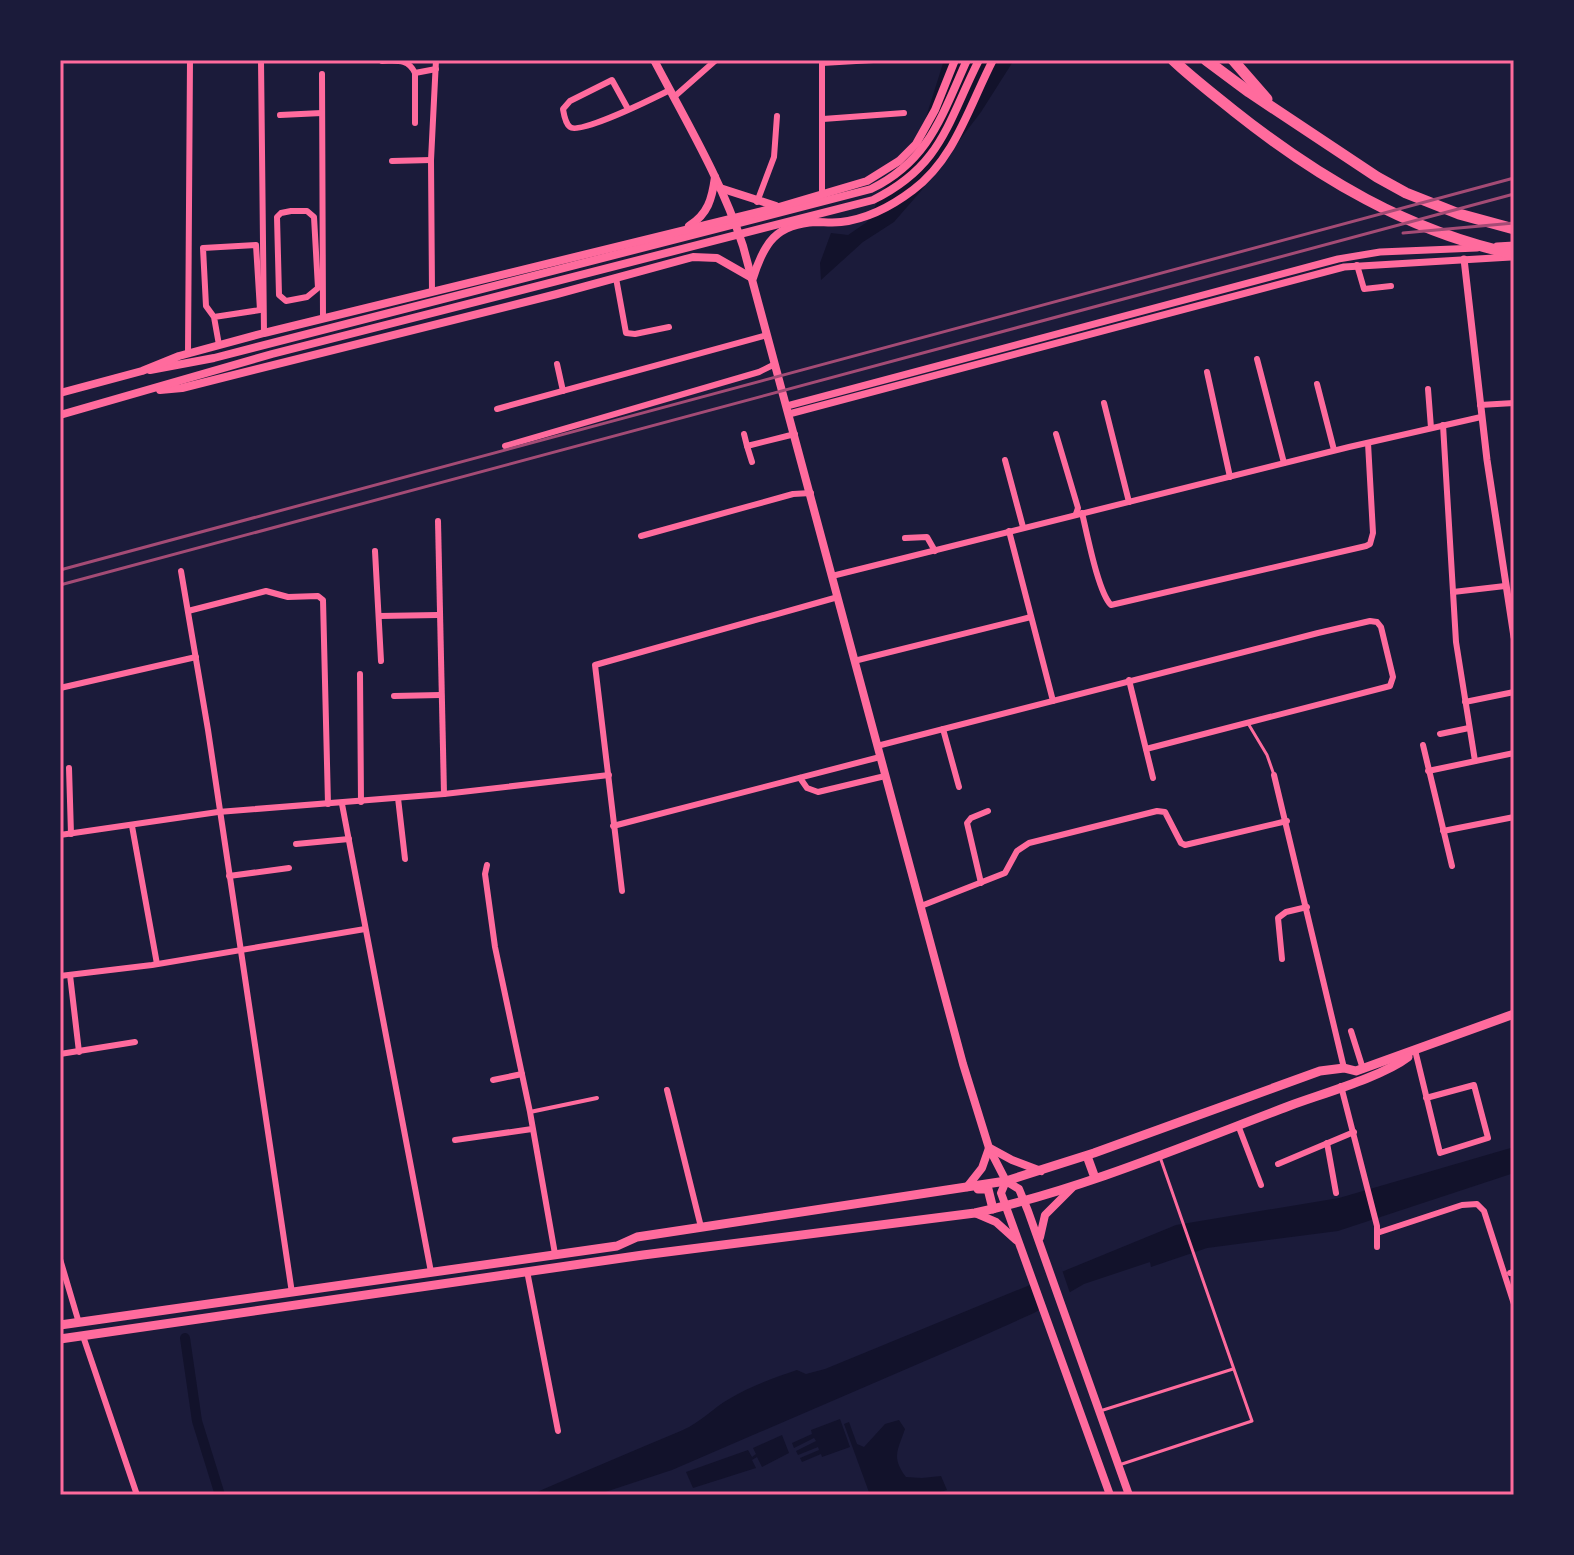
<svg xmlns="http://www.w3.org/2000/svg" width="1574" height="1555" font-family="'Exo 2',sans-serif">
	<rect width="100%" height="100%" fill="#1b1b3a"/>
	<g fill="#12122b">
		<path d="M944,60H1014L981,112L921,191L894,222L863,242L821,280L820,263L831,233L848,235L867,222L884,189L922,130Z"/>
		<path d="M1514,1147V1173L1338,1231L1207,1248L1151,1267L1150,1262L1084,1284L1034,1313L976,1339L672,1470L596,1495H530C581,1473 632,1451 683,1430C701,1422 713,1408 729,1399C750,1386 774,1378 797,1370L806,1374L825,1369L1176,1225L1339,1198Z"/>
		<path d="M840,1419L850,1447L822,1457L821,1454L802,1462L800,1458L819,1450L818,1447L798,1455L796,1451L816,1441L814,1438L794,1448L792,1443L812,1434L811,1430Z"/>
		<path d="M899,1420L905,1429C898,1450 891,1457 906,1477L922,1478L941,1476L947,1490L931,1495H870L844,1424L849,1422L857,1444L864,1447L885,1424Z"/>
		<path d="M782,1435L789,1453L762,1467L757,1457L752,1460L756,1468L693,1488L686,1472L748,1450L752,1457L756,1454L753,1448Z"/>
	</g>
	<path fill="#1b1b3a" d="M1061,1267L1071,1296L1041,1313L1029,1280Z"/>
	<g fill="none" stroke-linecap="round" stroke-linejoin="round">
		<path stroke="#12122b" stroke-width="10" d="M185,1338L197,1421L220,1495"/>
		<g stroke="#ff6b9d" stroke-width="3">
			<path d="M1249,725L1267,755L1274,775"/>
			<path d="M1100,1411L1233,1369"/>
			<path d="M1122,1464L1252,1421L1160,1157"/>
		</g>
		<path stroke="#ff6b9d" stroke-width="4" d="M530,1112L597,1098"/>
		<g stroke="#ff6b9d" stroke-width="6">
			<path d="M261,60L264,333"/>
			<path d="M822,60V195"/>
			<path d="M382,61C396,61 408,58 415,73L436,69"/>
			<path d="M822,63L873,60"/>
			<path d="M415,73V123"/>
			<path d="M322,74L323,318"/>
			<path d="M674,97L716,60"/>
			<path d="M628,109L612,80L570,101L563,109C564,115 565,123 570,127C580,135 656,97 670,90"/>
			<path d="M280,115L322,113"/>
			<path d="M823,119L904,113"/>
			<path d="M392,161L431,160"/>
			<path d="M757,202L774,157L777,116"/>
			<path d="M291,211H307L314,217L318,288L307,297L286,301L279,295L277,217L281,213Z"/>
			<path d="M1357,265L1364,289L1391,286"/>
			<path d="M616,278L626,333L635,334L669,327"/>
			<path d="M432,292L431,160L436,60"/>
			<path d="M214,317L260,310L256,245L203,248L206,306L214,317L219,345"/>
			<path d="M188,354L190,60"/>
			<path d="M1257,359L1284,463"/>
			<path d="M557,364L563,391"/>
			<path d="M1207,372L1230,477"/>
			<path d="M1317,384L1334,450"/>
			<path d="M1428,389L1431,428"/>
			<path d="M1104,403L1129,502"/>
			<path d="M1480,405L1514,403"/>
			<path d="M497,409L767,335"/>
			<path d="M1443,425L1456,642L1475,761"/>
			<path d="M744,434L747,446L795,434"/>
			<path d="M1056,434L1078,508L1076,514"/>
			<path d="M505,446L759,372L775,364"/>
			<path d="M747,446L752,462"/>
			<path d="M1005,460L1023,527"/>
			<path d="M1082,513C1087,533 1098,592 1111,605L1366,546L1370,544L1373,533L1368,443"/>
			<path d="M438,521L444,794"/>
			<path d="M1009,531L1053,701"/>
			<path d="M641,536L793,494L811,493"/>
			<path d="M905,538L927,537L935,551"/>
			<path d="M375,551L381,661"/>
			<path d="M181,571L208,730L292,1293"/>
			<path d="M832,576L1349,447L1481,417"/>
			<path d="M1453,592L1505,586"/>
			<path d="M188,611L266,591L288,597L318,596L323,600L328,804"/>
			<path d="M379,616L438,615"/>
			<path d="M854,661L1031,617"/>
			<path d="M360,674L361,802"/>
			<path d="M1129,680L1153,778"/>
			<path d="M60,688L196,657"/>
			<path d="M394,696L440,695"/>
			<path d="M1465,702L1514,692"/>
			<path d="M943,729L959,787"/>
			<path d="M1440,734L1469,728"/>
			<path d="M1423,745L1452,866"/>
			<path d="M877,746L1318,633L1370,621L1377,622L1381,627L1393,677L1390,686L1146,749"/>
			<path d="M69,768L71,834"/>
			<path d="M1428,771L1514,753"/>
			<path d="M1274,775L1344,1068"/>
			<path d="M800,778L807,788L818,792L885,776"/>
			<path d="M398,798L405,859"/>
			<path d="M342,804L431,1272"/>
			<path d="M132,826L157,964"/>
			<path d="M613,826L880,757"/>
			<path d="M1443,831L1514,817"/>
			<path d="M60,835L218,812L444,794L609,775"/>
			<path d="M296,844L349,839"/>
			<path d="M487,865L485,874L495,947L530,1112L555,1254"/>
			<path d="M229,876L289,868"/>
			<path d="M981,883L967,823L971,818L988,811"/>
			<path d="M622,891L595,665L838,597"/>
			<path d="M921,906L1005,873L1017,851L1029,843L1157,811L1165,812L1181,843L1185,845L1287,821"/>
			<path d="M1282,959L1278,918L1286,912L1307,907"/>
			<path d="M70,975L79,1052"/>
			<path d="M60,976L152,965L365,929"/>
			<path d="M1351,1031L1363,1069"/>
			<path d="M1415,1050L1440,1153L1488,1138L1474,1085L1426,1098"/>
			<path d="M60,1054L135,1042"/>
			<path d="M493,1080L522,1074"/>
			<path d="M1341,1086L1377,1226V1247"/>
			<path d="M667,1090L701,1227"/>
			<path d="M1238,1125L1261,1185"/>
			<path d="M455,1140L532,1129"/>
			<path d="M1327,1143L1336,1193"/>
			<path d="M1278,1164L1354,1132"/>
			<path d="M1377,1233L1462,1205L1477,1204L1484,1211L1514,1304"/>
			<path d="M60,1259L79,1323"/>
			<path d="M527,1271L558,1431"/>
			<path d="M1510,1273L1514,1272"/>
			<path d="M83,1336L137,1495"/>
		</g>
		<g stroke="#ff6b9d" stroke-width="7">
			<path d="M1497,246L1514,245"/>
			<path d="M1464,259L1487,460L1514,637"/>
			<path d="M787,406L1338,259L1380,252L1477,248"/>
			<path d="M789,414L1344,267L1511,257"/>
		</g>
		<g stroke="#ff6b9d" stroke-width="8">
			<path d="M654,60C686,121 722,181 743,246L963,1064L989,1148L1006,1181"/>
			<path d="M720,188L776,206"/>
			<path d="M689,226C708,214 712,199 715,177"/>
			<path d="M753,278C764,243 776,224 816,222C824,222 832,223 841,222C867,219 892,206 913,190C955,159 970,104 993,60"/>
			<path d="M150,370L214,358L871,189C929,161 942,115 967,60"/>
			<path d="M160,390L182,388L557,294L693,257L717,258L752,278"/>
			<path d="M60,393L142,371L179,356L264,333L779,207L867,181L899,161L916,144L935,110L955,60"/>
			<path d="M60,415L272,354L873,200C942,166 947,123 979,60"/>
			<path d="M990,1148L1012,1160L1041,1171"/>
			<path d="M1006,1181L1019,1189L1028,1211L1129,1495"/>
			<path d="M1006,1181L1001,1193L1110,1495"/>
			<path d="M967,1187L982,1168L989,1148"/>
			<path d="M975,1213L996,1222L1016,1240"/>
			<path d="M1040,1237L1045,1215L1073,1187"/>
		</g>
		<g stroke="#ff6b9d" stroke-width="9">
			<path d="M1087,1156L1095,1178"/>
			<path d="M978,1189H988L993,1209"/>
			<path d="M60,1325L617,1246L637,1237L1006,1181L1094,1153L1320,1071L1344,1068L1356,1071L1514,1014"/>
			<path d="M60,1339L643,1255L975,1213C1083,1189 1186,1145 1289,1106C1321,1094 1382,1077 1408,1057"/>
		</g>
		<g stroke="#ff6b9d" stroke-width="11">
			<path d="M1173,60C1192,78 1213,94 1234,111C1317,177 1409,232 1514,254"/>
			<path d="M1206,60L1249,92L1377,177L1406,193L1459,214L1514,229"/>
			<path d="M1233,60L1267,99"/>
		</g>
		<g stroke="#a44b75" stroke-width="3">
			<path d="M1403,233L1514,223"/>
			<path d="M60,570L1514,178"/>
			<path d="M60,585L1514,194"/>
		</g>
	</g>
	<rect width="1574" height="1555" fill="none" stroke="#1b1b3a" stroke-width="124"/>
	<rect x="62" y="62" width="1450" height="1431" fill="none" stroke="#ff6b9d" stroke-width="3"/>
</svg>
